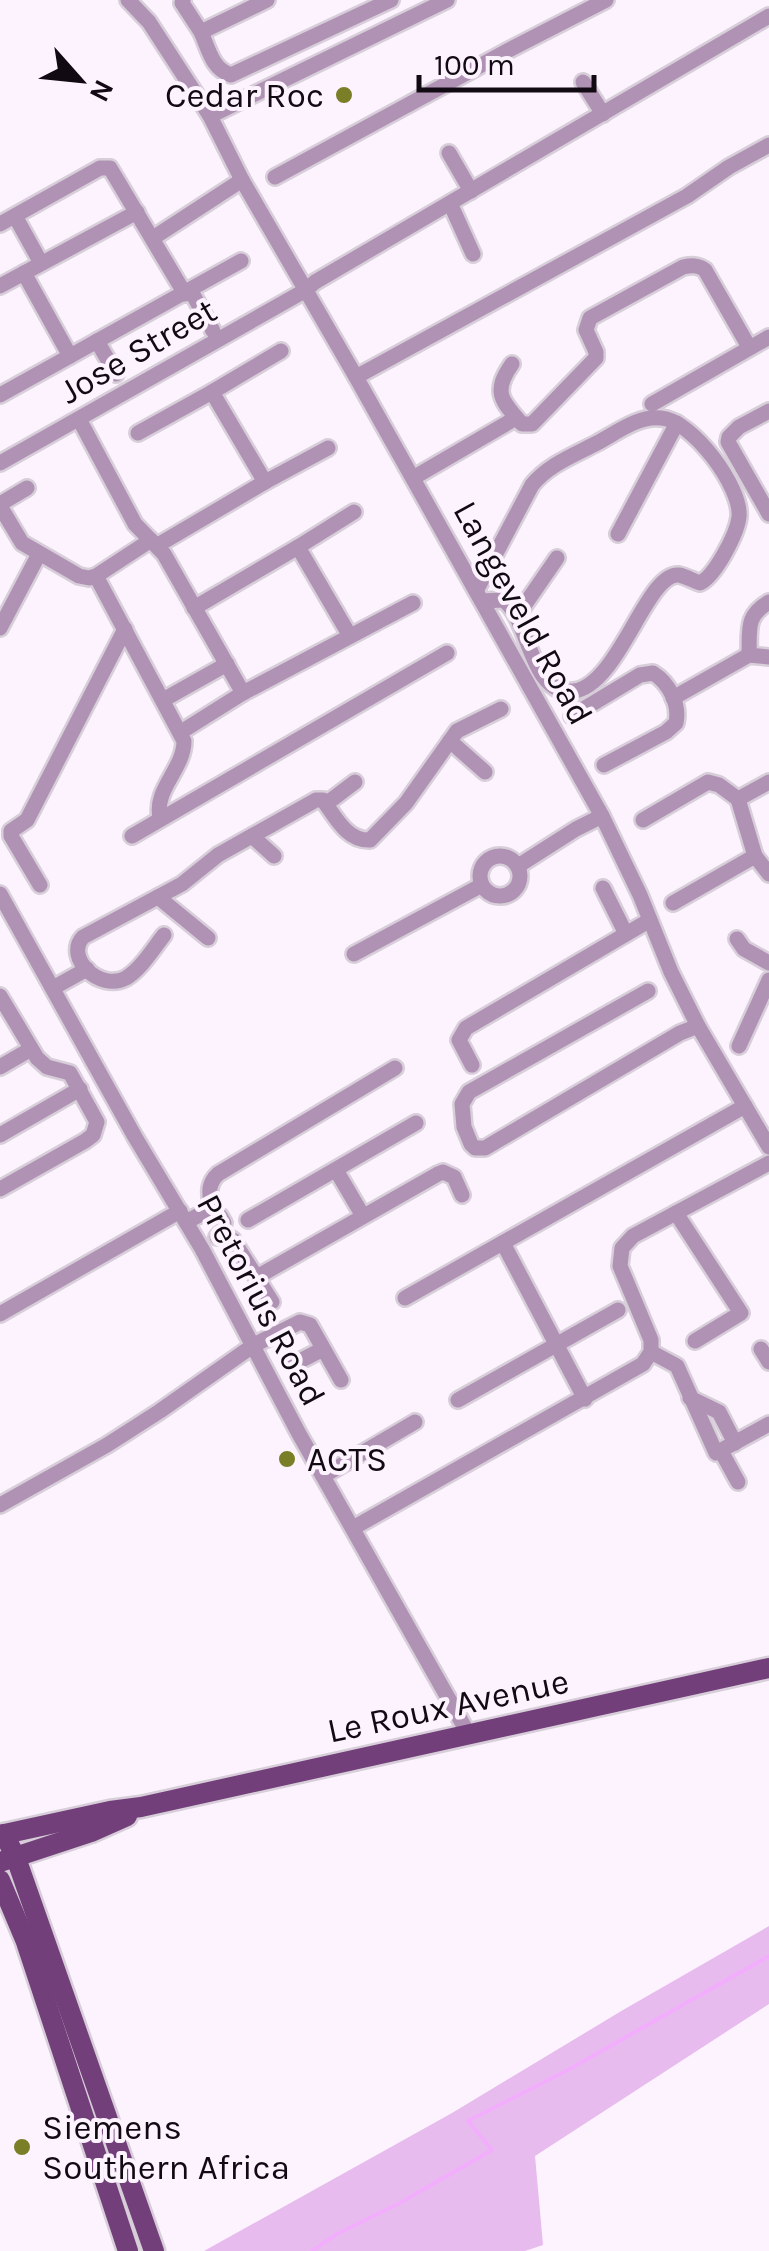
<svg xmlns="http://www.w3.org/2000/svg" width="769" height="2251" font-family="Karla,sans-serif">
	<rect width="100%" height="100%" fill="#fdf3ff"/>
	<path fill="#e7bbed" d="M769,1926V2004L535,2156L543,2245L525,2251H204L452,2113L623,2010Z"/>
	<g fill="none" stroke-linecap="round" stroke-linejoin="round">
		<path stroke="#f2aefc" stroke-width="4" d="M312,2251L337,2234L400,2203L492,2150L468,2121L568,2070L769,1956"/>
		<defs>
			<g id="minor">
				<path d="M128,0L149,22L210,116L242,180L356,377L602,816L640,895L671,972L698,1026L769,1147"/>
				<path d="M183,0L182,3L201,32L267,0"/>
				<path d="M201,32C209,50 212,69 231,75L391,0"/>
				<path d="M583,82L603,114"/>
				<path d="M210,116L447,0"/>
				<path d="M449,153L471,191"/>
				<path d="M275,177L507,51L606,0"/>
				<path d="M450,203L473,254"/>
				<path d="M15,216L41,263"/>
				<path d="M0,224L100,168H110L185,294"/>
				<path d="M153,238L242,180"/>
				<path d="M24,273L70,356"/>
				<path d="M0,286L137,212"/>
				<path d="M191,291L213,331"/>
				<path d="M97,341L116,374"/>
				<path d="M512,364C493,391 500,400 522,424H532L596,358V352L586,330L590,318L683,267C692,265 698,265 705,270L749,347"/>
				<path d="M356,377L687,196L729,167L769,145"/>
				<path d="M0,395L241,261"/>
				<path d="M652,404L769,337"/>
				<path d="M769,411L739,427L729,437L728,442L769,514"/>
				<path d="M79,419L135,524L164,554L243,693"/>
				<path d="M138,433L212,392"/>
				<path d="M0,463L306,290L315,282L769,16"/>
				<path d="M413,478L516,418"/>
				<path d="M265,482L212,392L281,351"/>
				<path d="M0,504L27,488"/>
				<path d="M0,506L22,543L79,576L89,578L96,576L151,540"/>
				<path d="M618,534L677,423"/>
				<path d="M158,545L265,482L328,448"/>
				<path d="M298,547L350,636"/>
				<path d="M96,576L184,741C184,769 154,789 160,817"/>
				<path d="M476,591L532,485C548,465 574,455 597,443C616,433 639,415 661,418C692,420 742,487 739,517C737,534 715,576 700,583C694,581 685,576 679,575C647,571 619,685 574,691C529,697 530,617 503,600L482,601"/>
				<path d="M194,608L298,547L354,512"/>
				<path d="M517,616L557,558"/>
				<path d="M0,628L39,554"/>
				<path d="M749,655C750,630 745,616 769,602"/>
				<path d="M673,698L749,655L769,657"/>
				<path d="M163,700L227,664"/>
				<path d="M572,716L640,675L653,673C669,683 680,704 676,723L666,732L604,765"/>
				<path d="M181,732L243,693L413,603"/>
				<path d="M450,741L485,772"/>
				<path d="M769,782L738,799L755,856L769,874"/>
				<path d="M326,804L355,782"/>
				<path d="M643,820L708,782L719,785L738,799"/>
				<path d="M132,836L447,653"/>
				<path d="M252,836L274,856"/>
				<circle cx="500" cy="876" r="20"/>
				<path d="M518,866L576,829L602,816"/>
				<path d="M40,885L11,836V831L27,820L125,629"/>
				<path d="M603,888L626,934"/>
				<path d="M0,894L135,1137L202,1249L298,1432L469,1735"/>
				<path d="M158,897L208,938"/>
				<path d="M673,903L755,856"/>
				<path d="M164,935C153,949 141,969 126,978C100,992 64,958 83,937L182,884L218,855L316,800H323C336,818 347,841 370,840L406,803L457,731L501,709"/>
				<path d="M737,939L744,949L769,963"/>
				<path d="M354,954L482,885"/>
				<path d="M53,988L87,969"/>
				<path d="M648,991L469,1092L462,1104L464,1127L471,1144L475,1148H485L680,1033L698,1026"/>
				<path d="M0,996L37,1058L47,1067L70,1073L97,1122L93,1135L85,1141L0,1189"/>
				<path d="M739,1046L769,980"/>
				<path d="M472,1065L459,1040L466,1028L650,920"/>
				<path d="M0,1067L31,1049"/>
				<path d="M0,1135L80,1089"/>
				<path d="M336,1170L363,1216"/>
				<path d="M212,1213C211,1198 205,1186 218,1174L395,1068"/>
				<path d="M676,1213L741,1313L695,1341"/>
				<path d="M248,1220L416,1123"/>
				<path d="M186,1222L203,1213L220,1216L224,1223L221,1233L217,1237"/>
				<path d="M221,1233L233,1240L272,1302"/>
				<path d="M503,1243L585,1399"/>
				<path d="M257,1277L438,1174L443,1172L454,1177L462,1195"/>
				<path d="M405,1298L745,1106"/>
				<path d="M0,1314L180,1211"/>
				<path d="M761,1349L769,1362"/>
				<path d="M651,1352L677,1366L716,1453L769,1424"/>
				<path d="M294,1364L323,1349"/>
				<path d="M690,1398L719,1412L735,1443"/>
				<path d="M458,1400L618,1310"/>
				<path d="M721,1451L738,1482"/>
				<path d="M323,1476L415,1422"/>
				<path d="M0,1505L107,1445L160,1411L254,1345L300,1322L310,1325L341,1380"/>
				<path d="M353,1528L643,1364L651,1352V1340L620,1266L622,1248L633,1236L769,1163"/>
			</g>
			<g id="major">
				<path d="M4,1834L16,1858L154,2251"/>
				<path d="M0,1835L110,1811L141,1807L769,1668"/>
				<path d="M0,1862L91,1832L127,1816"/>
				<path d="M0,1880L26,1942L128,2251"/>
			</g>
		</defs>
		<use href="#minor" stroke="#d7ced9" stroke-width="20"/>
		<use href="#major" stroke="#d7ced9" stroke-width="25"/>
		<use href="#minor" stroke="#b093b4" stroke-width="15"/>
		<use href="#major" stroke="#723f7a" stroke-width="20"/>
	</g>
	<g fill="#797e27" stroke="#fdf3ff" stroke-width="4">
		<circle cx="344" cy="95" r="10"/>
		<circle cx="287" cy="1459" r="10"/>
		<circle cx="22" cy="2147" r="10"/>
	</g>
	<g text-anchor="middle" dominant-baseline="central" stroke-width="8" stroke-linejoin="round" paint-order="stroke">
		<g font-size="35" fill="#120a13" stroke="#fdf3ff" text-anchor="start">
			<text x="324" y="95" text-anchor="end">Cedar Roc</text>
			<text x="307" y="1459">ACTS</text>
			<text x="42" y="2127">Siemens<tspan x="42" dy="40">Southern Africa</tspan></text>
		</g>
		<g font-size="35" fill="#120a13" stroke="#fdf3ff">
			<text transform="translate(138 351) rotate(-30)">Jose Street</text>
			<text transform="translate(523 613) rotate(61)">Langeveld Road</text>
			<text transform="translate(261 1300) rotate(62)">Pretorius Road</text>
			<text transform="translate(448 1706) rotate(-12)">Le Roux Avenue</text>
		</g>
	</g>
	<g transform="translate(80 80) rotate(117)" stroke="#fdf3ff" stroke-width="8" paint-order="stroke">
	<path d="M0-8L18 38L0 25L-18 38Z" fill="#120a13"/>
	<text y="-15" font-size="28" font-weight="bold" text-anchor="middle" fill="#120a13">N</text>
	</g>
	<path d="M419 75v15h175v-15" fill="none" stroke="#120a13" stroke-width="5"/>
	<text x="434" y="75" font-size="30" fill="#120a13" stroke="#fdf3ff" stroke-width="8" paint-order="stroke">100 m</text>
</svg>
